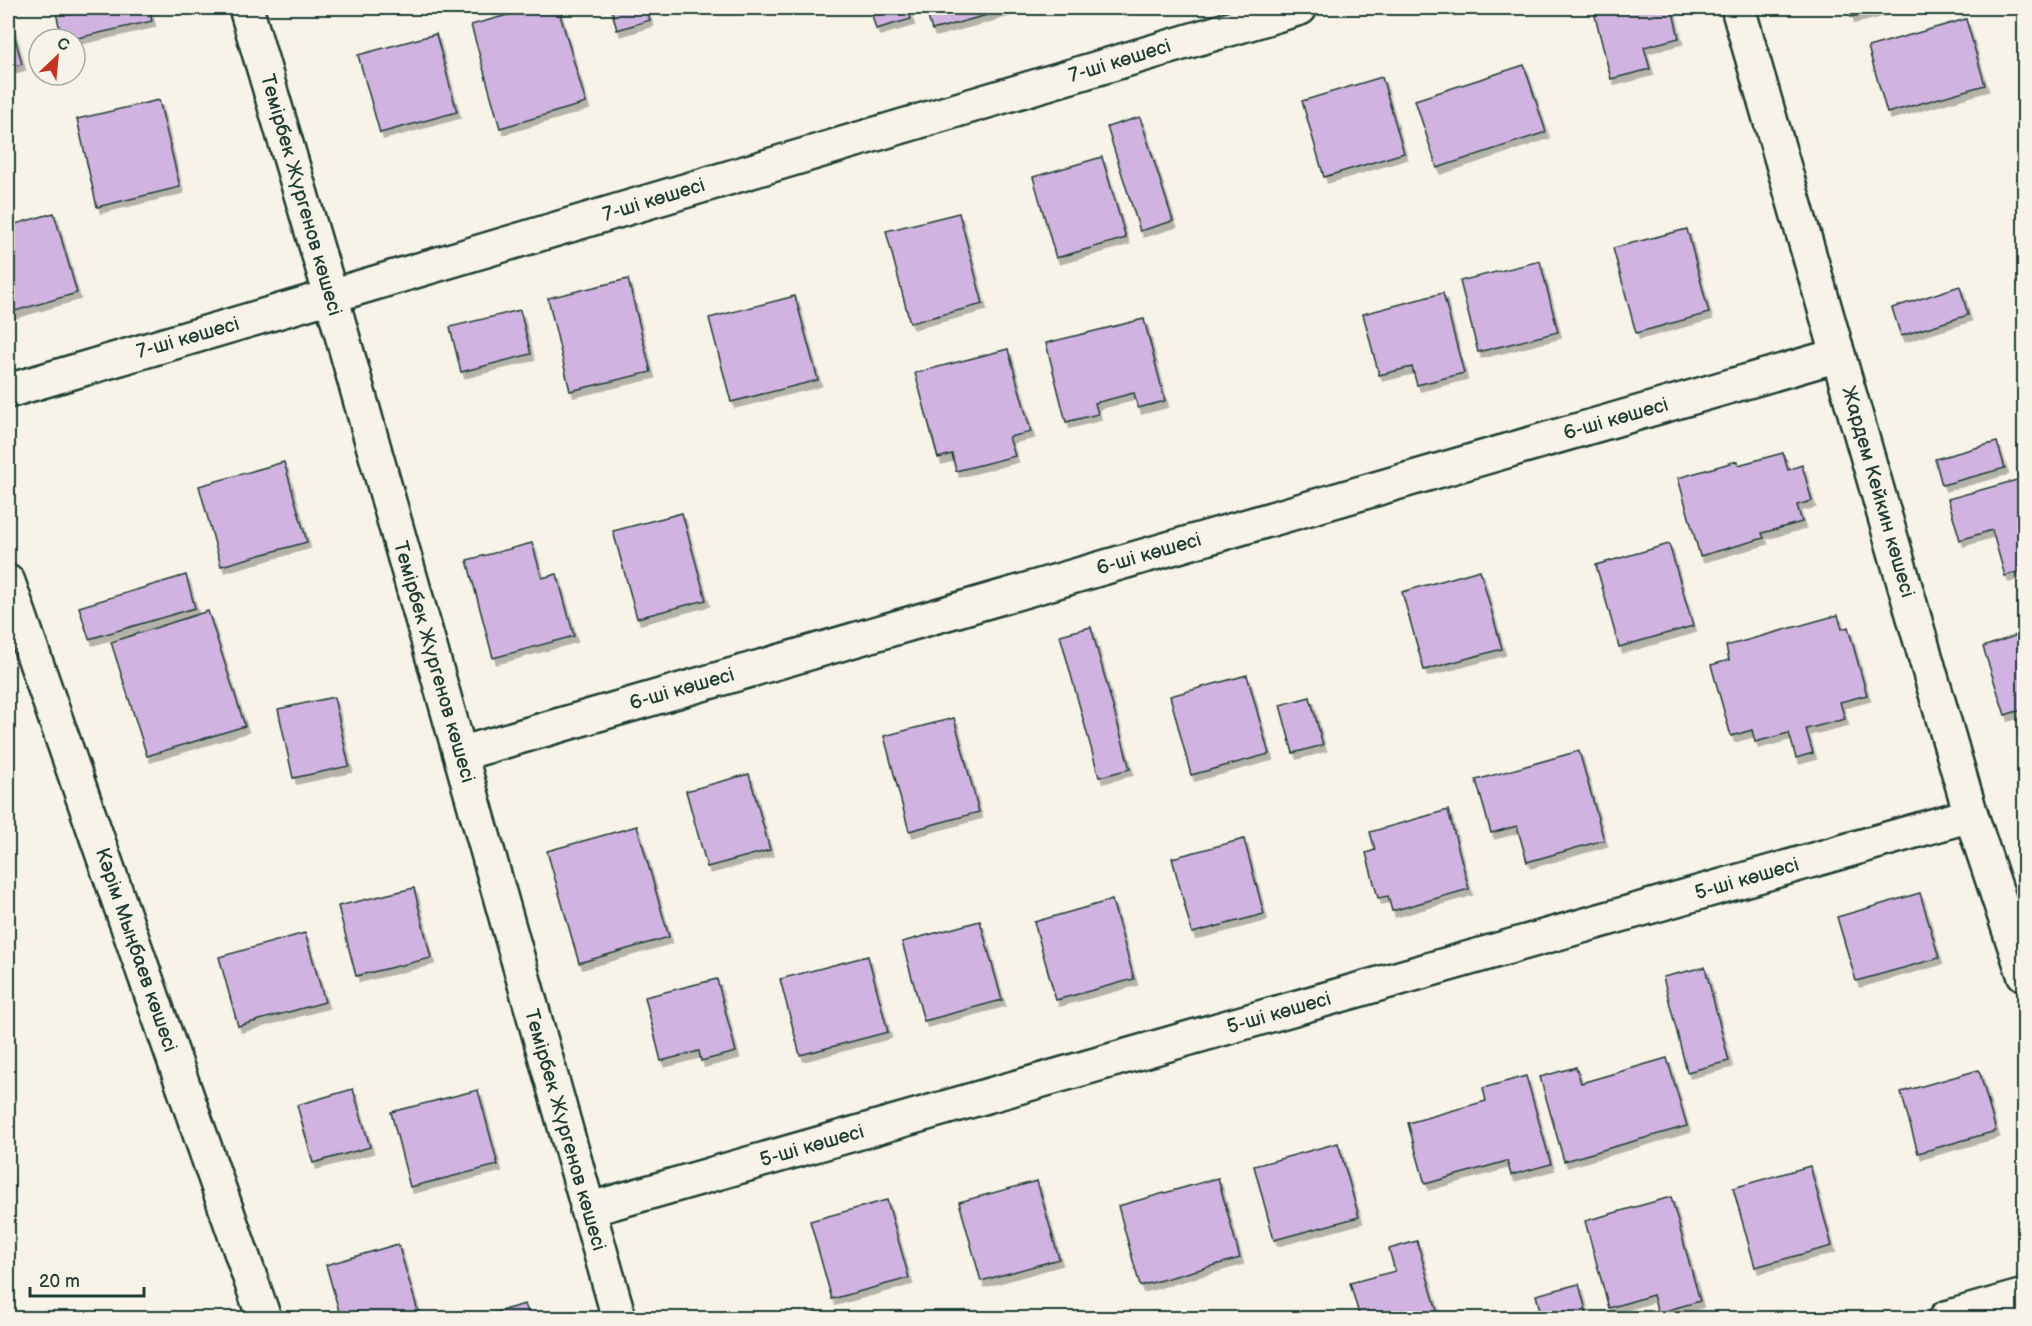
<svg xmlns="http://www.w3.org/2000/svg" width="2032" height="1326" font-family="'Balsamiq Sans',sans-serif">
	<defs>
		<filter id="shadow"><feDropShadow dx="3.5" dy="6" stdDeviation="0" flood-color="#0004"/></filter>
	</defs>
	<rect width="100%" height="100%" fill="#f7f3e8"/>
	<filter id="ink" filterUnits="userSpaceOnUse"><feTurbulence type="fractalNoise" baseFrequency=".0167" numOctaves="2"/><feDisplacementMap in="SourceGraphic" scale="12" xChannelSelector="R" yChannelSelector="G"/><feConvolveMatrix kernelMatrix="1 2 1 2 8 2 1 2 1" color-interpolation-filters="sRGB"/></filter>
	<g filter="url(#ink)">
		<g fill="#d0b3e1" stroke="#1f3d34" stroke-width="1.5" filter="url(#shadow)">
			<path d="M55,8H149L152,21L73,39H62Z"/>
			<path d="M533,8H558L586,103L500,128L471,25Z"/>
			<path d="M611,8H646L650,20L617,30Z"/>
			<path d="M870,8H907L911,19L876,29Z"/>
			<path d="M925,8H1008L1009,9L932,30Z"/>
			<path d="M1593,8H1672L1679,38L1644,47L1650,69L1611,79Z"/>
			<path d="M1849,8H1888L1851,17Z"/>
			<path d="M8,12L22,64L8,68Z"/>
			<path d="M1966,19L1985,85L1887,113L1868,47Z"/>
			<path d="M436,34L457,112L380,133L358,55Z"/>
			<path d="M1524,65L1546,132L1437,168L1415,100Z"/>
			<path d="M1382,77L1404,153L1324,177L1302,101Z"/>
			<path d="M159,100L180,187L97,207L77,119Z"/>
			<path d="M1140,117L1173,221L1140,231L1107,127Z"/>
			<path d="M1102,157L1126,238L1056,258L1033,177Z"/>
			<path d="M54,213L77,293L8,313V226Z"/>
			<path d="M959,213L983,304L910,323L886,231Z"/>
			<path d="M1687,229L1709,313L1636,333L1613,248Z"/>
			<path d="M1540,261L1558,332L1478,352L1460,281Z"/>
			<path d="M628,279L651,372L570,391L548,298Z"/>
			<path d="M1960,286L1968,315L1901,336L1892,308Z"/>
			<path d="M1443,293L1464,373L1417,385L1412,367L1379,375L1363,314Z"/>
			<path d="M795,296L818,380L731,402L709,318Z"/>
			<path d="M520,310L531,354L461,372L450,327Z"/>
			<path d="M1144,319L1165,401L1138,408L1134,393L1095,403L1098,414L1066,422L1046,343Z"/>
			<path d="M1008,349L1031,432L1009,437L1015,456L956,471L952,454L938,458L915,373Z"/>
			<path d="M1997,442L2005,468L1942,485L1935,459Z"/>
			<path d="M1783,453L1788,470L1802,465L1812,501L1797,505L1802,522L1762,533L1764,538L1700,556L1678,478L1737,461L1738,465Z"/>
			<path d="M284,462L307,542L221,566L199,486Z"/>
			<path d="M2024,478V570L2005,576L1992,530L1960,540L1948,499Z"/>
			<path d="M682,513L706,600L637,618L613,531Z"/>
			<path d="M532,543L542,578L557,574L574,636L493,658L467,560Z"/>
			<path d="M1669,544L1693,626L1619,647L1596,565Z"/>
			<path d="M1480,570L1502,649L1424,670L1402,592Z"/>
			<path d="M186,575L195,608L89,639L79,607Z"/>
			<path d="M208,611L245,726L147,756L111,642Z"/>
			<path d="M1838,615L1842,629L1848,627L1867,695L1840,702L1845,719L1806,729L1813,753L1796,758L1789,733L1755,742L1752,730L1731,736L1711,665L1729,660L1726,646Z"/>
			<path d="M1091,627L1130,769L1099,777L1060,635Z"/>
			<path d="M2017,635L2024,658V709L2005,715L1983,647Z"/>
			<path d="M1247,675L1269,754L1191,775L1170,696Z"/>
			<path d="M334,697L349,766L293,778L278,709Z"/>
			<path d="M1310,697L1323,745L1293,753L1280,705Z"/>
			<path d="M954,718L979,812L909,831L884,736Z"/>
			<path d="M1579,751L1604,840L1527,862L1517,826L1491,833L1476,780Z"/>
			<path d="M749,774L770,850L707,867L686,791Z"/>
			<path d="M1448,810L1469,889L1392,911L1388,896L1378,898L1366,853L1375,850L1370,832Z"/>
			<path d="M637,826L669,937L579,963L547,851Z"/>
			<path d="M1244,839L1264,914L1192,933L1172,858Z"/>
			<path d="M414,888L431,958L356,976L338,906Z"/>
			<path d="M1920,893L1939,958L1856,981L1837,917Z"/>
			<path d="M1112,900L1134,979L1056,1000L1034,922Z"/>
			<path d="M980,921L1002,1000L924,1021L902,942Z"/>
			<path d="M305,933L325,1002L238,1026L219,957Z"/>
			<path d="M868,956L888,1032L800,1055L780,979Z"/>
			<path d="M1705,967L1729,1061L1687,1072L1663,977Z"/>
			<path d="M717,979L736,1052L701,1061L699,1051L661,1061L645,997Z"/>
			<path d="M1667,1058L1687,1126L1564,1161L1540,1077L1576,1067L1581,1083Z"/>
			<path d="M1979,1070L1996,1131L1918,1153L1901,1092Z"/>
			<path d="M1526,1076L1551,1164L1511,1175L1507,1161L1425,1184L1408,1123L1486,1101L1483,1088Z"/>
			<path d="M353,1089L370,1147L313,1163L297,1105Z"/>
			<path d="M478,1090L498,1165L410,1187L391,1112Z"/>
			<path d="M1338,1143L1359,1217L1274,1240L1254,1166Z"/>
			<path d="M1810,1166L1832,1246L1755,1267L1733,1188Z"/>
			<path d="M1218,1178L1240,1258L1140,1286L1118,1206Z"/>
			<path d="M1037,1181L1059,1259L981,1281L959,1202Z"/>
			<path d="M1671,1197L1700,1301L1658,1313L1653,1295L1609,1308L1585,1221Z"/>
			<path d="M887,1200L909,1278L832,1299L810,1221Z"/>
			<path d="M1417,1241L1439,1318H1360L1350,1283L1395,1271L1389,1249Z"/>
			<path d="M398,1244L420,1318H341L326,1265Z"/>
			<path d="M1579,1284L1588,1318H1542L1536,1295Z"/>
			<path d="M525,1304L530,1318H475Z"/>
			<path d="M818,1312L820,1318H790Z"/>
		</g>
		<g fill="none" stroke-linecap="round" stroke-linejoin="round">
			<defs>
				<g id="minor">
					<path d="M246,8L331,296L619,1318"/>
					<path d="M8,391L331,296L1300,8"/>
					<path d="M8,582L264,1318"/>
					<path d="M460,754L1838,355"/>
					<path d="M587,1210L1971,815"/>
					<path d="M1946,1318L2024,1296"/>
				</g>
				<path id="tertiary" d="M1738,8L1971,815L2024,974"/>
			</defs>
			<use href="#minor" stroke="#1f3d34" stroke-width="38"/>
			<use href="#tertiary" stroke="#1f3d34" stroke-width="38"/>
			<use href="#minor" stroke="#f7f3e8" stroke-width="33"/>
			<use href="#tertiary" stroke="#f7f3e8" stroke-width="33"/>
		</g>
	</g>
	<g text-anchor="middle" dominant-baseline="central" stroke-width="4.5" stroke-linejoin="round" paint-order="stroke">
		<g font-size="20" fill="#1f3d34" stroke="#f7f3e8">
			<text transform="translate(1120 61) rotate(-17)">7-ші көшесі</text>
			<text transform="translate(301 195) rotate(74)">Темірбек Жүргенов көшесі</text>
			<text transform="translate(654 200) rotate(-17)">7-ші көшесі</text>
			<text transform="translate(188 338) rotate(-16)">7-ші көшесі</text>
			<text transform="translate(1616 419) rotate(-16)">6-ші көшесі</text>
			<text transform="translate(1878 492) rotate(74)">Жардем Кейкин көшесі</text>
			<text transform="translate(1149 554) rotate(-16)">6-ші көшесі</text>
			<text transform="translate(434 662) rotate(74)">Темірбек Жүргенов көшесі</text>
			<text transform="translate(682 689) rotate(-16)">6-ші көшесі</text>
			<text transform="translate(1747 879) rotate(-16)">5-ші көшесі</text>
			<text transform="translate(136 950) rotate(71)">Кәрім Мыңбаев көшесі</text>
			<text transform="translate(1279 1013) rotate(-16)">5-ші көшесі</text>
			<text transform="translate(565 1130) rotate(74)">Темірбек Жүргенов көшесі</text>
			<text transform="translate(812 1146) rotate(-16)">5-ші көшесі</text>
		</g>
	</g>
	<rect width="2032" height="1326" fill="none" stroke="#f7f3e8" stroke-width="30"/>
	<rect x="15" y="15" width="2002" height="1296" fill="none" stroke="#1f3d34" stroke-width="2" filter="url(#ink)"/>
	<g transform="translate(57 57) rotate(26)"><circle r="28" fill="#f7f3e8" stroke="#a1aaa0" stroke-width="1.5"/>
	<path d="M0-4.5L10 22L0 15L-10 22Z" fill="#c8321e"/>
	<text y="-9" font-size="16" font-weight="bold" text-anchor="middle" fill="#1f3d34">С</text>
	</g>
	<path d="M30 1287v9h114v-9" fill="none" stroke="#1f3d34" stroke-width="3"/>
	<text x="39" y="1287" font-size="18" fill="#1f3d34" stroke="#f7f3e8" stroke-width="4.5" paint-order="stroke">20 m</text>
</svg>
